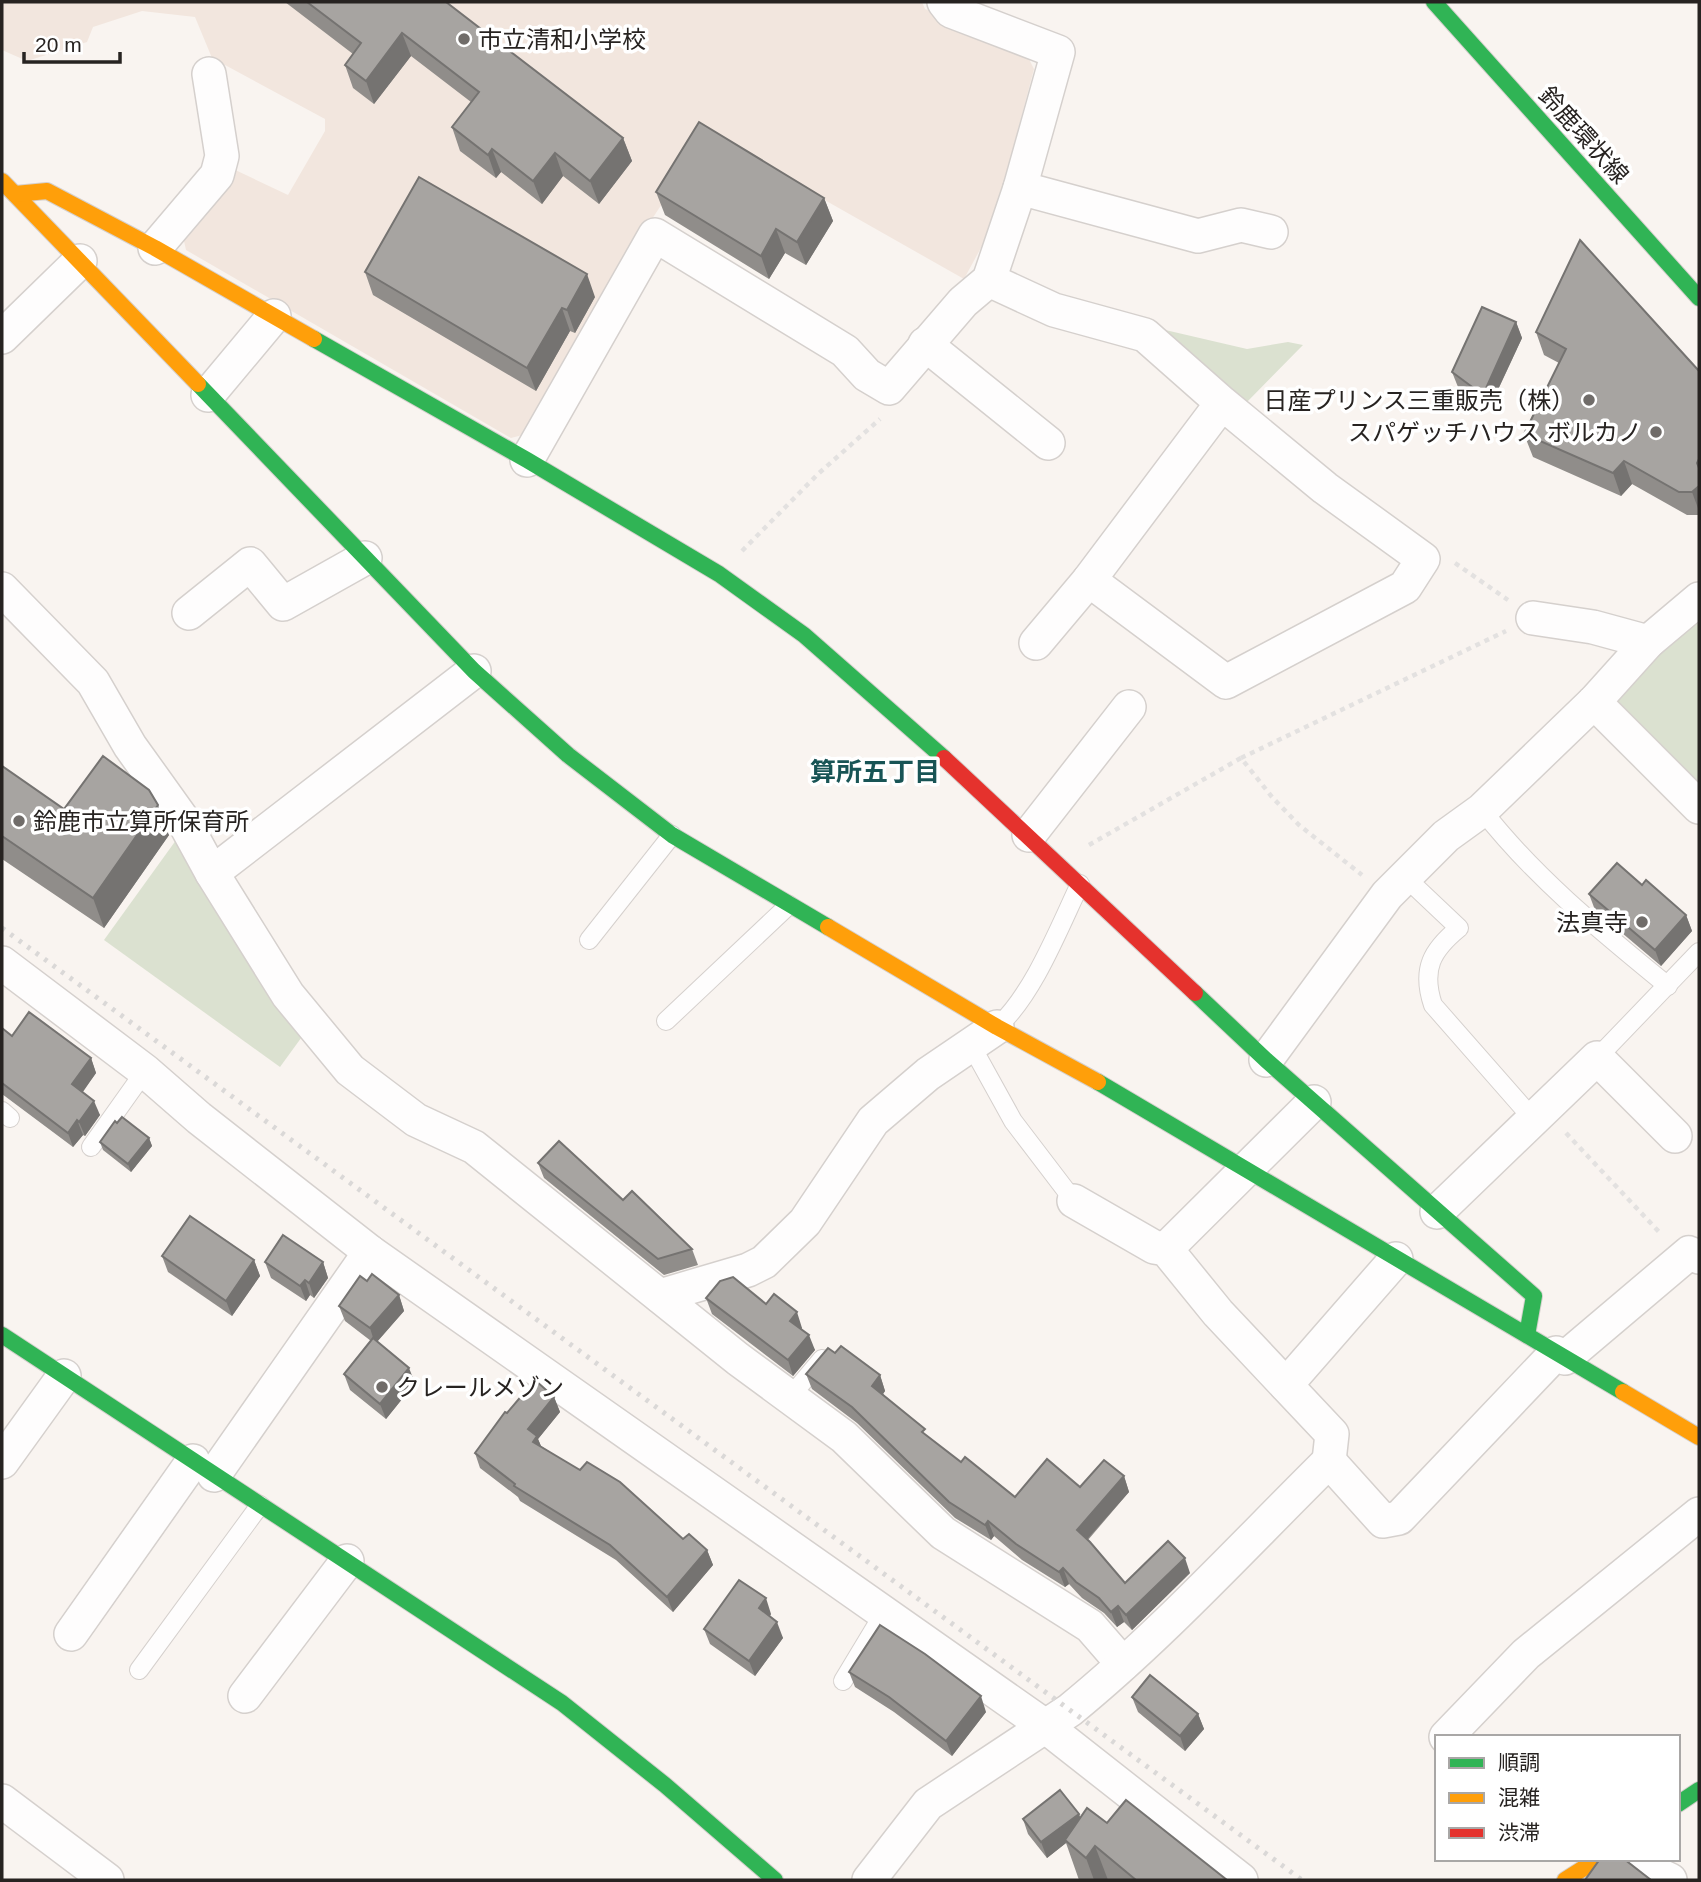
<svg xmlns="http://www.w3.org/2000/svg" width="1701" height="1882" font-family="Helvetica,'Noto Sans JP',sans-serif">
	<rect width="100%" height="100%" fill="#f9f4f0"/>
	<path fill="#f2e6de" d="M2,2H922L925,9L1025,51L1034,69L996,213L983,244L964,279L708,134L652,219L530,433L511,438L186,250L182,232L231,168L288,195L325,131V119L212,58L195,17L142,11L93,27L87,42L27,61L2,50Z"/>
	<g fill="#dbe1d0">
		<path d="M1161,329L1247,349L1288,342L1303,345L1247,402Z"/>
		<path d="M1699,612V797L1608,703Z"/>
		<path d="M179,836L304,1034L280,1067L104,940Z"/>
	</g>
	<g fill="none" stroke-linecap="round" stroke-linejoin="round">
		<defs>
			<g id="lane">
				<path d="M1482,810C1535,878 1602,932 1668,986"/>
				<path d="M1404,876L1459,928C1432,950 1421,969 1433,1005L1533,1119"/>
				<path d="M589,940L672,835"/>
				<path d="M666,1021L789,905"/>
				<path d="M997,1027C1033,995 1059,928 1080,884"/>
				<path d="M971,1045L1013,1121L1074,1201"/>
				<path d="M1597,1058L1699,952"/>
				<path d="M2,1111L10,1118"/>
				<path d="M91,1147L145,1071"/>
				<path d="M790,1397L822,1359"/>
				<path d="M139,1670L260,1505"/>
				<path d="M843,1681L884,1613"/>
			</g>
			<g id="street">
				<path d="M1020,188L1198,236L1241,225L1271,232"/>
				<path d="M155,248L217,175L222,156L209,74"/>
				<path d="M989,280L1054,310L1145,335L1222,403L1325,488L1423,559L1405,587L1226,682L1089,580L1222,403"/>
				<path d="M2,337L80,261"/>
				<path d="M925,344L1048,443"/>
				<path d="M208,395L274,316"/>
				<path d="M527,460L655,235L845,351L867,375L889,388L963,302L989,280L1020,188L1058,52L951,11L944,2"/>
				<path d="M2,589L93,682L130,746L183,820L212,873L288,995L350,1070L416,1120L474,1147L738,1359L844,1437L943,1533L1090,1626L1123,1664"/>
				<path d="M189,613L250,564L283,604L365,558"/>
				<path d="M1533,618L1593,627L1648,642"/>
				<path d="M1036,643L1089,580"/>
				<path d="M1594,702L1699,807"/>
				<path d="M1029,835L1129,707"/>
				<path d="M212,873L474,671"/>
				<path d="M2,963L145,1071L199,1118L370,1252L1045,1726L1241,1880"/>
				<path d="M1266,1060L1387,895L1446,836L1482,810L1594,702L1648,642L1699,599"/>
				<path d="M1074,1201L1154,1247L1166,1249L1218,1313L1332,1434L1329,1461"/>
				<path d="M1437,1212L1597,1058L1675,1136"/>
				<path d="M1166,1249L1314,1102"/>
				<path d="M660,1296L748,1270L764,1262L805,1222L873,1121L928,1074L997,1027"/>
				<path d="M1565,1358L1689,1253L1699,1257"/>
				<path d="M1286,1385L1396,1259"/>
				<path d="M2,1462L64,1376"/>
				<path d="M214,1475L370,1252"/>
				<path d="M71,1634L193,1461"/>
				<path d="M245,1696L347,1561"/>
				<path d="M1446,1737L1526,1654L1699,1514"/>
				<path d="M2,1801L107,1880"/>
				<path d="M1625,1859L1670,1880"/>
				<path d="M869,1880L928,1804L1070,1710C1162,1635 1244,1545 1329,1461L1383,1521L1399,1518L1556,1353"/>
			</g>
			<g id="fast">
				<path d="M1434,2L1699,298"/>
				<path d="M314,339L527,460L719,574L804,635L944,758"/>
				<path d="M198,384L474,671L568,755L672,835L828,927"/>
				<path d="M1195,993L1266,1060L1534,1296L1527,1335"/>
				<path d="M1098,1082L1623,1392"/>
				<path d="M2,1335L562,1703L665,1785L775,1880"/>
				<path d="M1678,1804L1699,1790"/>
			</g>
			<g id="slow">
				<path d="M2,181L198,384"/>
				<path d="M15,194L47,191L155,248L314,339"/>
				<path d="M828,927L997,1027L1098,1082"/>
				<path d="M1623,1392L1699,1437"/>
				<path d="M1565,1880L1598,1859"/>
			</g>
			<path id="jam" d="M944,758L1195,993"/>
		</defs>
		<use href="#lane" stroke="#d5d0cd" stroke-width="20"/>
		<use href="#street" stroke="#d5d0cd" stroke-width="36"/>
		<use href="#fast" stroke="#d5d0cd" stroke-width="18"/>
		<use href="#slow" stroke="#d5d0cd" stroke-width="18"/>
		<use href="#jam" stroke="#d5d0cd" stroke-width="18"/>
		<g stroke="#e3e1e0" stroke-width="4.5" stroke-dasharray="5 5" stroke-linecap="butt">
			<path d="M742,551L818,474L880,419"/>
			<path d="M1455,563L1508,600"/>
			<path d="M1241,758L1506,631"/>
			<path d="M1089,845L1241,758L1272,797L1299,825L1362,875"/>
			<path d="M1566,1133L1661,1234"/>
		</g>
		<use href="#lane" stroke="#fefdfd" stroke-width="18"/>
		<use href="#street" stroke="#fefdfd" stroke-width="33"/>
		<use href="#fast" stroke="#30b455" stroke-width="16"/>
		<use href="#slow" stroke="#ff9f0a" stroke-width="16"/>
		<use href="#jam" stroke="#e5322d" stroke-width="16"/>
		<path stroke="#dad8d7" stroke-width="5" stroke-dasharray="3.5 7" stroke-linecap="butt" d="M2,928L1302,1880"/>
	</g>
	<g fill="#908d8a">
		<path d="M285,2H446L623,138L632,161L599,204L563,176L542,204L501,172L496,178L460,151L452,127L471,102L411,56L374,104L353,88L345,65L353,54Z"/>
		<path d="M656,192L824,198L833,221L806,265L785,253L769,279L665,215Z"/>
		<path d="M365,272L595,297L575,333L570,331L536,391L373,295Z"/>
		<path d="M1516,322L1522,338L1488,411L1458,387L1452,372Z"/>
		<path d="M1536,332L1699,371V515H1687L1632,484L1621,496L1533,457L1524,434L1559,363L1544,355Z"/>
		<path d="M2,766L64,809L169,835L104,928L2,859Z"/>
		<path d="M1642,885L1686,915L1692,931L1661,966L1595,910L1589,894Z"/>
		<path d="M2,1028L12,1036L91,1058L96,1073L82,1092L100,1115L85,1136L83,1135L73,1147L2,1094Z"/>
		<path d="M149,1138L152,1146L131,1172L103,1150L100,1142Z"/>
		<path d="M538,1163L623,1200L692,1249L698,1265L664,1275L544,1178Z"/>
		<path d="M162,1256L254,1260L260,1276L232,1316L168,1272Z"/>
		<path d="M265,1262H323L328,1278L314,1298L310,1295L306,1301L271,1278Z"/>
		<path d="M367,1281L399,1295L404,1311L377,1342L415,1383L386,1419L350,1390L344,1374L371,1341L345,1321L339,1306Z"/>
		<path d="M706,1298L766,1304L802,1328L801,1329L815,1350L793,1376L712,1314Z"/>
		<path d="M835,1353L880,1375L885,1391L883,1394L927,1436L961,1462L1015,1497L1080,1487L1124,1476L1129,1492L1088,1540L1125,1583L1190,1573L1132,1630L1124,1622L1117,1627L1104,1613L1082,1598L1069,1584L1065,1587L1022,1560L994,1536L991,1540L955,1518L857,1423L812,1389L806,1374Z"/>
		<path d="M554,1397L560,1412L538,1439L541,1446L683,1539L707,1550L713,1565L673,1612L616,1560L520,1501L518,1497L480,1468L475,1453L507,1413Z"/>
		<path d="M771,1614L770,1616L783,1638L755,1676L710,1644L704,1629Z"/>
		<path d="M849,1672L986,1712L952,1756L894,1712L855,1687Z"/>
		<path d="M1132,1697L1198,1714L1204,1729L1185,1751L1138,1712Z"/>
		<path d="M1079,1814L1080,1818L1107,1823L1227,1880H1079L1066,1843L1047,1858L1028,1834L1023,1819Z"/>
	</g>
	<g fill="#757371">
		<path d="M402,33L411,56L374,104L366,81Z"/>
		<path d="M623,138L632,161L599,204L590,181Z"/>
		<path d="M492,149L501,172L496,178L488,155Z"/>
		<path d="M555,153L563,176L542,204L533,181Z"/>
		<path d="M824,198L833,221L806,265L797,242Z"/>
		<path d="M776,229L785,253L769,279L761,256Z"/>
		<path d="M587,274L595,297L575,333L567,310Z"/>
		<path d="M562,308L570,331L536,391L527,368Z"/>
		<path d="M1516,322L1522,338L1488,411L1483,395Z"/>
		<path d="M1624,461L1632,484L1621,496L1613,473Z"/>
		<path d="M1699,486V511L1692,492Z"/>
		<path d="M158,805L169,835L104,928L93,898Z"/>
		<path d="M1686,915L1692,931L1661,966L1655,950Z"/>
		<path d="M91,1058L96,1073L78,1099L72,1084Z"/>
		<path d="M94,1101L100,1115L85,1136L79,1122Z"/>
		<path d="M77,1120L83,1135L73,1147L68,1133Z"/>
		<path d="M149,1138L152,1146L131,1172L128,1164Z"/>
		<path d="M254,1260L260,1276L232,1316L226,1301Z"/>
		<path d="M323,1262L328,1278L314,1298L309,1283Z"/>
		<path d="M305,1280L310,1295L306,1301L300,1286Z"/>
		<path d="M399,1295L404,1311L375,1344L370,1328Z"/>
		<path d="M797,1312L802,1328L796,1337L790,1321Z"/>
		<path d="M809,1335L815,1350L793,1376L788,1360Z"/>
		<path d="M409,1368L415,1383L386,1419L380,1404Z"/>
		<path d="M880,1375L885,1391L878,1401L872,1386Z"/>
		<path d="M554,1397L560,1412L538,1439L543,1451L539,1457L528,1429Z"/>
		<path d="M1124,1476L1129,1492L1082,1545L1077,1530Z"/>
		<path d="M988,1521L994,1536L991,1540L985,1525Z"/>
		<path d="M707,1550L713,1565L673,1612L667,1597Z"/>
		<path d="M1185,1558L1190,1573L1132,1630L1126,1615Z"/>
		<path d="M1063,1568L1069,1584L1065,1587L1059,1572Z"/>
		<path d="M766,1598L771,1614L765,1624L759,1608Z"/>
		<path d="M1118,1606L1124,1622L1117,1627L1111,1612Z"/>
		<path d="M777,1622L783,1638L755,1676L749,1661Z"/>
		<path d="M981,1696L986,1712L952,1756L946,1741Z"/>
		<path d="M1198,1714L1204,1729L1185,1751L1180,1736Z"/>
		<path d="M1079,1814L1084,1829L1065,1840L1066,1843L1047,1858L1041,1842Z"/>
		<path d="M1095,1846L1108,1880H1094L1086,1858Z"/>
	</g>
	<g fill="#a7a4a1" stroke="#757371" stroke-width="2">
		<path d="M307,2H446L623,138L590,181L555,153L533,181L492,149L488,155L452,127L479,92L402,33L366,81L345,65L361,43Z"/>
		<path d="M699,122L824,198L797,242L776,229L761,256L656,192Z"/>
		<path d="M419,177L587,274L567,310L562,308L527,368L365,272Z"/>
		<path d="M1580,240L1699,371V459L1697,463L1699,468V486L1692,492H1679L1624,461L1613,473L1524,434L1566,349L1536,332Z"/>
		<path d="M1482,307L1516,322L1483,395L1452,372Z"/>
		<path d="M103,756L149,790L158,805L93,898L2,836V766L64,809Z"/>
		<path d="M1617,863L1642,885L1646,880L1686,915L1655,950L1589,894Z"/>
		<path d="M29,1012L91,1058L72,1084L94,1101L79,1122L77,1120L68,1133L2,1083V1028L12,1036Z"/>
		<path d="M122,1117L149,1138L128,1164L100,1142L115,1121L117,1123Z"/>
		<path d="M559,1141L623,1200L632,1191L692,1249L658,1259L538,1163Z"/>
		<path d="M190,1216L254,1260L226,1301L162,1256Z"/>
		<path d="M283,1235L323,1262L309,1283L305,1280L300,1286L265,1262Z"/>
		<path d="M372,1274L399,1295L370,1328L339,1306L360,1276L367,1281Z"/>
		<path d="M733,1277L766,1304L774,1294L797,1312L790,1321L809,1335L788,1360L706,1298L720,1281Z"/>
		<path d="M373,1338L409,1368L380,1404L344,1374Z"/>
		<path d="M841,1346L880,1375L872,1386L925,1429L922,1432L961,1462L965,1457L1015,1497L1047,1459L1080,1487L1104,1460L1124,1476L1077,1530L1090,1542L1125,1583L1168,1541L1185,1558L1126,1615L1118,1606L1111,1612L1099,1598L1076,1582L1063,1568L1059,1572L1016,1544L988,1521L985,1525L949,1502L852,1407L806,1374L828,1348L835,1353Z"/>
		<path d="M535,1380L554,1397L528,1429L537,1436L533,1442L580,1470L587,1462L620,1482L683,1539L689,1534L707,1550L667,1597L610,1545L514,1486L515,1484L475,1453L505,1412L507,1413Z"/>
		<path d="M739,1580L766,1598L759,1608L777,1622L749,1661L704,1629Z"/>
		<path d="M880,1625L925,1654L981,1696L946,1741L889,1697L849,1672Z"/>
		<path d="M1150,1675L1198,1714L1180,1736L1132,1697Z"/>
		<path d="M1060,1790L1079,1814L1041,1842L1023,1819Z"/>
		<path d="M1126,1800L1227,1880H1136L1095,1846L1086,1858L1065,1840L1087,1808L1107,1823Z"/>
		<path d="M1600,1859H1624L1651,1880H1585Z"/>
	</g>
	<g fill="#706c69" stroke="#fff" stroke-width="2.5">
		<circle cx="464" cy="39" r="7"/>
		<circle cx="1589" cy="400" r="7"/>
		<circle cx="1656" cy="432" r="7"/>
		<circle cx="19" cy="821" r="7"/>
		<circle cx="1642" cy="922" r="7"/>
		<circle cx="382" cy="1387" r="7"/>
	</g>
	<g text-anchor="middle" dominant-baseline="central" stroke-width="7" stroke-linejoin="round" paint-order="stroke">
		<g font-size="24" fill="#272321" stroke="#fff" text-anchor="start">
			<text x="478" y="39">市立清和小学校</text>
			<text x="1575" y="400" text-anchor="end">日産プリンス三重販売（株）</text>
			<text x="1642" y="432" text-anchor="end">スパゲッチハウス ボルカノ</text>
			<text x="33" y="821">鈴鹿市立算所保育所</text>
			<text x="1628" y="922" text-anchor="end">法真寺</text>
			<text x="396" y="1387">クレールメゾン</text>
		</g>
		<g font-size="24" fill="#272321" stroke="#fff">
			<text transform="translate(1584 135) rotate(48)">鈴鹿環状線</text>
		</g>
		<g font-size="26" font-weight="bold" fill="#185455" stroke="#fff">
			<text x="875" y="772">算所五丁目</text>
		</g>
	</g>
	<rect width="1701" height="1882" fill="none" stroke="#272321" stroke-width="7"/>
	<rect x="1435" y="1735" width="245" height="126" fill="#ffffff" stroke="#a9a7a6" stroke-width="2"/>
	<rect x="1449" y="1758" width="35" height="10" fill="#30b455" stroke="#a9a7a6" stroke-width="2"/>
	<text x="1498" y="1770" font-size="21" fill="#272321">順調</text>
	<rect x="1449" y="1793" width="35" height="10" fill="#ff9f0a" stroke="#a9a7a6" stroke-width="2"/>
	<text x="1498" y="1805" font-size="21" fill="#272321">混雑</text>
	<rect x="1449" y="1828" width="35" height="10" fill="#e5322d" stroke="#a9a7a6" stroke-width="2"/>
	<text x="1498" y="1840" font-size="21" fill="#272321">渋滞</text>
	<path d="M24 52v10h96v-10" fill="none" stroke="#272321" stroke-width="3.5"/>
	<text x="35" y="52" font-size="21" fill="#272321" stroke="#ffffff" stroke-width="5" paint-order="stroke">20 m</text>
</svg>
